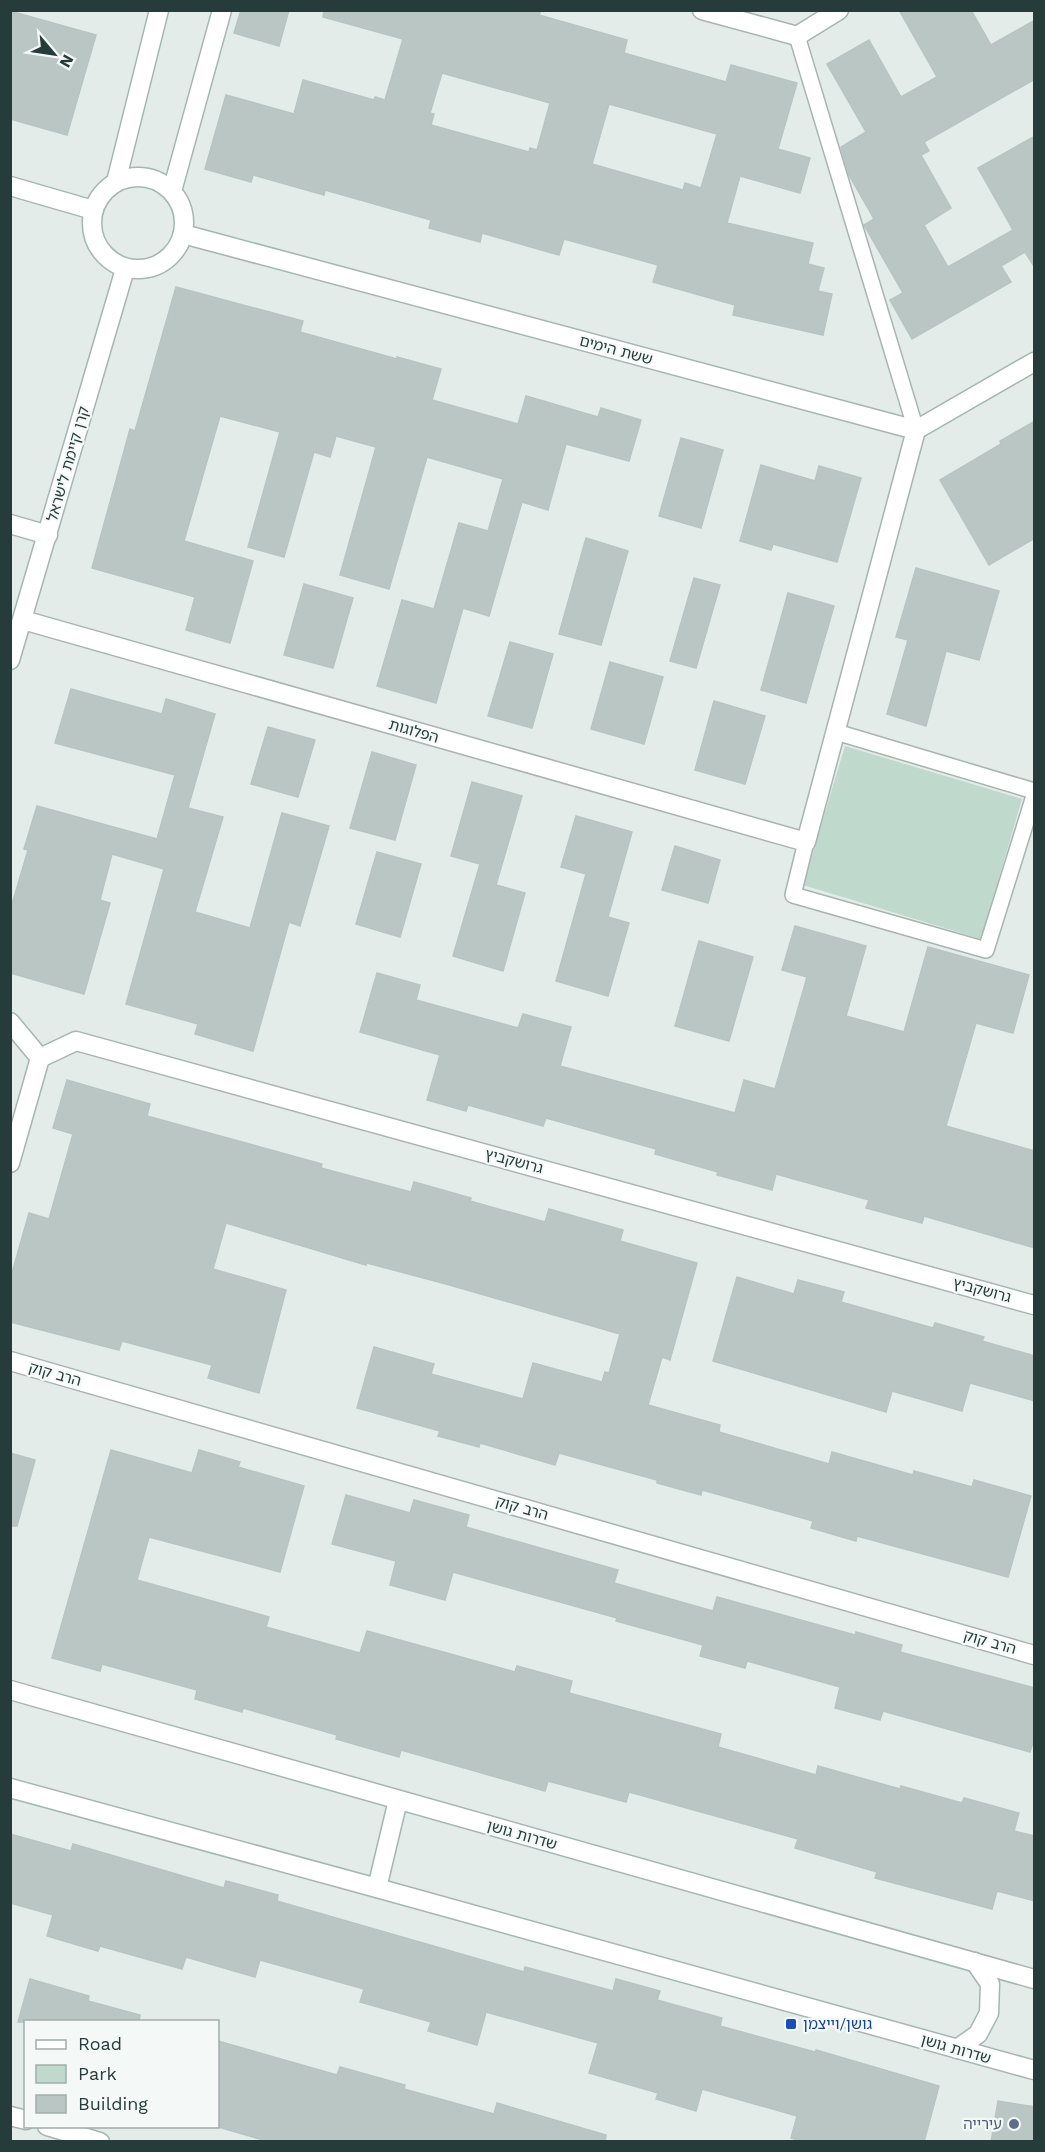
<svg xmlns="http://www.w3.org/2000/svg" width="1045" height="2152" font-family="'Work Sans','Noto Sans Hebrew',sans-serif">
	<rect width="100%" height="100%" fill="#e4ecea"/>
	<path fill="#bfdacc" d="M845,746L1022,799L981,939L803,885Z"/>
	<g fill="#bac6c4" stroke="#b7c5c2" stroke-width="1.5" fill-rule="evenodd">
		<path d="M241,10H289L279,46L234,33Z"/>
		<path d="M324,10H541L539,15L627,40L624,53L726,82L731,65L797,83L778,149L810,158L800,193L740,176L727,223L813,243L808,264L824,268L818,291L832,294L823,335L733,315L735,305L653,282L658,265L564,239L559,255L482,233L480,242L429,228L431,220L325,190L324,195L253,175L251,182L205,169L226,95L294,114L303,80L374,100L375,97L385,100L403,39L323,17ZM442,73L550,103L537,150L530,148L529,152L431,125L434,114L430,113ZM609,104L717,134L701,188L685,183L683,190L592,164Z"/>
		<path d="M899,10H971L991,45L1035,20V79L924,142L929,151L921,155L951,208L924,225L948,267L1013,230L978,168L1035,136V268L1025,252L1001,266L1011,282L912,339L890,300L903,293L864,225L874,219L849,175L841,147L866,132L827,64L869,40L901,97L937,77Z"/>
		<path d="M10,11L96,35L67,135L10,119Z"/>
		<path d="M176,287L303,321L300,332L397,359V357L441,369L432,400L518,424L526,396L598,417L601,408L641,420L629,461L566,444L548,510L522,502L489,616L463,608L436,703L377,686L402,600L434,609L459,523L488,531L503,479L427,457L389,589L340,575L376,447L336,436L330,457L314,452L284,557L248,547L280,432L220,416L184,541L253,561L230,643L186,630L195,597L92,568L130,429L135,431Z"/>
		<path d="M1035,421V538L989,565L940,480L1001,444L1000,441Z"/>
		<path d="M681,438L723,450L701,528L659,516Z"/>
		<path d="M761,465L815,481L819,466L861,478L837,562L773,544L771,550L740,541Z"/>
		<path d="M586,538L628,551L601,645L559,634Z"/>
		<path d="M916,568L999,591L979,660L946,651L926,726L887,714L908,640L896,637Z"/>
		<path d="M694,578L720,585L696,668L670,661Z"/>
		<path d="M304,584L353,598L333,668L284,655Z"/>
		<path d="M788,593L834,606L806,703L761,690Z"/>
		<path d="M510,642L553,654L532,728L488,716Z"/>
		<path d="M610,662L663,677L644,744L591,729Z"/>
		<path d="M71,689L162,714L166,699L215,714L188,808L223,817L195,912L250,928L282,813L329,826L300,926L289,922L253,1051L195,1034L198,1024L126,1004L164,869L112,854L100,900L110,903L84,994L10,973V911L28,850L24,849L37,806L157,839L175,775L55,743Z"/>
		<path d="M714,701L765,716L745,784L695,770Z"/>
		<path d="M268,727L315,740L298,797L251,784Z"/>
		<path d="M372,752L416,765L395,840L350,828Z"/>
		<path d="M472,782L522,796L496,885L525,893L503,971L453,956L480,864L451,856Z"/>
		<path d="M576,816L632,832L608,917L629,923L608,996L556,981L586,874L561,867Z"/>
		<path d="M675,846L720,860L708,903L662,890Z"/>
		<path d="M377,852L421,864L400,937L356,924Z"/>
		<path d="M795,926L866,946L846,1016L904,1032L928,947L1029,975L1013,1033L976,1023L946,1126L1035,1151V1248L924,1216L922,1223L866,1208L869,1200L776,1174L772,1190L717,1175L718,1172L655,1154L656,1149L546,1118L543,1126L468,1105L466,1111L427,1100L440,1055L360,1032L377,973L420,985L416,1000L518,1028L523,1014L571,1027L560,1066L735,1113L744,1080L775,1089L807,977L782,970Z"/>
		<path d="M699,941L753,957L729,1041L675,1026Z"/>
		<path d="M67,1080L150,1104L147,1116L322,1164L321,1168L411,1192L414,1182L471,1198L470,1201L545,1222L549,1209L623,1230L620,1241L697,1263L670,1360L662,1357L648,1405L720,1425L719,1432L829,1464L832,1452L913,1475L914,1471L972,1487L974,1480L1031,1496L1008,1577L857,1536L856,1541L811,1528L813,1521L702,1490L701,1495L657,1483V1480L559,1453L555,1465L480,1443L479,1447L438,1436L440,1431L357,1408L374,1347L434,1364L431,1374L523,1399L533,1363L602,1382L605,1372L609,1373L620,1334L446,1284L367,1263L366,1265L226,1223L213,1269L286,1290L259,1393L208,1378L212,1365L122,1341L119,1350L10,1322V1280L29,1213L49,1219L73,1134L53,1128Z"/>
		<path d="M737,1277L794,1294L798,1280L844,1292L841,1302L933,1328L935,1323L984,1337L982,1341L1035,1356V1401L970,1383L962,1411L892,1391L886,1412L713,1361Z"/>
		<path d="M111,1450L192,1473L199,1450L240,1462L238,1467L304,1486L280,1572L149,1537L137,1580L269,1617L266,1627L360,1653L367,1631L515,1672L517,1666L572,1681L569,1693L721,1734L718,1747L816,1775L818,1766L900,1789L901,1786L962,1803L964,1798L1019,1813L1014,1831L1035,1836V1901L997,1891L992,1909L875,1878L877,1872L795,1848L798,1839L629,1792L626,1802L548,1781L545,1791L401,1750L399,1757L336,1739L337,1735L243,1708L242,1712L195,1699L197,1690L102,1664L100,1671L52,1658Z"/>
		<path d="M10,1453L35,1460L17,1526H10Z"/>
		<path d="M346,1495L410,1513L414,1500L469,1515L466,1527L618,1570L614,1583L713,1611L717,1597L855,1635L856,1632L902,1645L900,1652L1035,1688V1736L1030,1752L883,1711L880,1720L835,1708L840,1687L747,1661L745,1668L700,1656L703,1645L616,1621L617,1618L453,1572L445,1600L390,1585L396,1561L332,1544Z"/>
		<path d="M10,1834L71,1851L73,1844L224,1888L226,1881L278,1895L277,1901L524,1972L525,1967L613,1991L616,1979L660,1991L657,2000L722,2018L720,2026L815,2052L816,2050L939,2086L924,2142H803L791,2138L797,2116L702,2089L696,2111L656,2099L658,2093L589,2073L598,2043L486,2012L477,2045L428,2031L431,2022L360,2002L364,1989L260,1960L255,1977L186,1957L182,1969L100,1946L98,1951L47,1936L53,1915L10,1903Z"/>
		<path d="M30,1979L89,1996L88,2001L140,2015L139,2022H18Z"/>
		<path d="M218,2041L337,2075L340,2067L405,2085L404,2089L494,2114L497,2103L606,2135L605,2142H270L218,2127Z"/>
		<path d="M998,2101L1035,2107V2142H991Z"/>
	</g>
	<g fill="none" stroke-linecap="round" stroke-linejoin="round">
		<defs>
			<g id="lane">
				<path d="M797,36L916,430"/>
				<path d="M836,732L1034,791"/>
				<path d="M806,842L793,895L986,950L1034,796"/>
			</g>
			<g id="street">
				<path d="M702,10L797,36L839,10"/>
				<path d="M10,524L48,535"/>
				<path d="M23,620L806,842L916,430"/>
				<path d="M40,1058L76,1041L1034,1305"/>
				<path d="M10,1361L1034,1655"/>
				<path d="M10,2116L26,2120"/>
				<path d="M47,2126L100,2142"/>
			</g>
			<g id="secondary">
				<circle cx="138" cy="223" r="46"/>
				<path d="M116,182L159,10"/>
				<path d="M10,186L93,210"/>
				<path d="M172,191L222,10"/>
				<path d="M183,234L916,430L1034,362"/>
				<path d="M10,660L125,269"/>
				<path d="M10,1022L40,1058L10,1163"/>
				<path d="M10,1690L1034,1979"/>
				<path d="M10,1788L377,1888L1034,2070"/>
				<path d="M377,1888L398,1800"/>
				<path d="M957,2049L978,2034L989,2013L990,1984L975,1962"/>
			</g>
		</defs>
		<use href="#lane" stroke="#a7b4b2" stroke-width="18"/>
		<use href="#street" stroke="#a7b4b2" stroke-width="21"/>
		<use href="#secondary" stroke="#a4b6b4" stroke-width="21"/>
		<use href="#lane" stroke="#fff" stroke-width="15"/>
		<use href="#street" stroke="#fff" stroke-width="18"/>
		<use href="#secondary" stroke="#fff" stroke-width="18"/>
	</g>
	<rect fill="#1a4fb4" stroke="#f4f9f7" stroke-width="2" x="785" y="2018" width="12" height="12" rx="3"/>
	<circle fill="#5c6f8a" stroke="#f4f9f7" stroke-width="2" cx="1014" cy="2124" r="6"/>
	<g text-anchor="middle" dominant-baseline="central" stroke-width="4.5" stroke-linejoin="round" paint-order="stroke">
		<g font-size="15" fill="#253c3a" stroke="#f4f9f7">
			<text transform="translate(616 350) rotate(15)">ששת הימים</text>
			<text transform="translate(68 464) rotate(-74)">קרן קיימת לישראל</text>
			<text transform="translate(414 731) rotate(16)">הפלוגות</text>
			<text transform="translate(514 1161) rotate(15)">גרושקביץ</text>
			<text transform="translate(982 1290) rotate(15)">גרושקביץ</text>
			<text transform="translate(55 1374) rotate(16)">הרב קוק</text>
			<text transform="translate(522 1508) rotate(16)">הרב קוק</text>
			<text transform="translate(990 1642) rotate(16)">הרב קוק</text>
			<text transform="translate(522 1835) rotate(16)">שדרות גושן</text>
			<text transform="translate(956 2049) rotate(16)">שדרות גושן</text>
		</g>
		<g font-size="15" fill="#164399" stroke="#f4f9f7" text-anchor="start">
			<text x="803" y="2024">גושן/וייצמן</text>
		</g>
		<g font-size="15" fill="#4e5e75" stroke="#f4f9f7" text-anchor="end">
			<text x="1002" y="2124">עירייה</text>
		</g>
	</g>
	<rect width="1045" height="2152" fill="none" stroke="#253c3a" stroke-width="24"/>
	<rect x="24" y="2020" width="195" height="108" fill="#f4f9f7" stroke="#a1adab" stroke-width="1.5"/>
	<rect x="36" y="2040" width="30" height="9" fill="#ffffff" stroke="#a1adab" stroke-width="1.5"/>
	<text x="78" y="2050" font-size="18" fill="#253c3a">Road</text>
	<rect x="36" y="2065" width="30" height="18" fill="#bfdacc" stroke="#a1adab" stroke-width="1.5"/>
	<text x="78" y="2080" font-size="18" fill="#253c3a">Park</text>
	<rect x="36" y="2095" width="30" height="18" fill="#bac6c4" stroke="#a1adab" stroke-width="1.5"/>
	<text x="78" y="2110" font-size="18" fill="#253c3a">Building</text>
	<g transform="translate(54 54) rotate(119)" stroke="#f4f9f7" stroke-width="4.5" paint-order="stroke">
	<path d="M0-4.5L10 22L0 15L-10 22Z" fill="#253c3a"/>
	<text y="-9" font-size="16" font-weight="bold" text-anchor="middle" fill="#253c3a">N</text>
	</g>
</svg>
